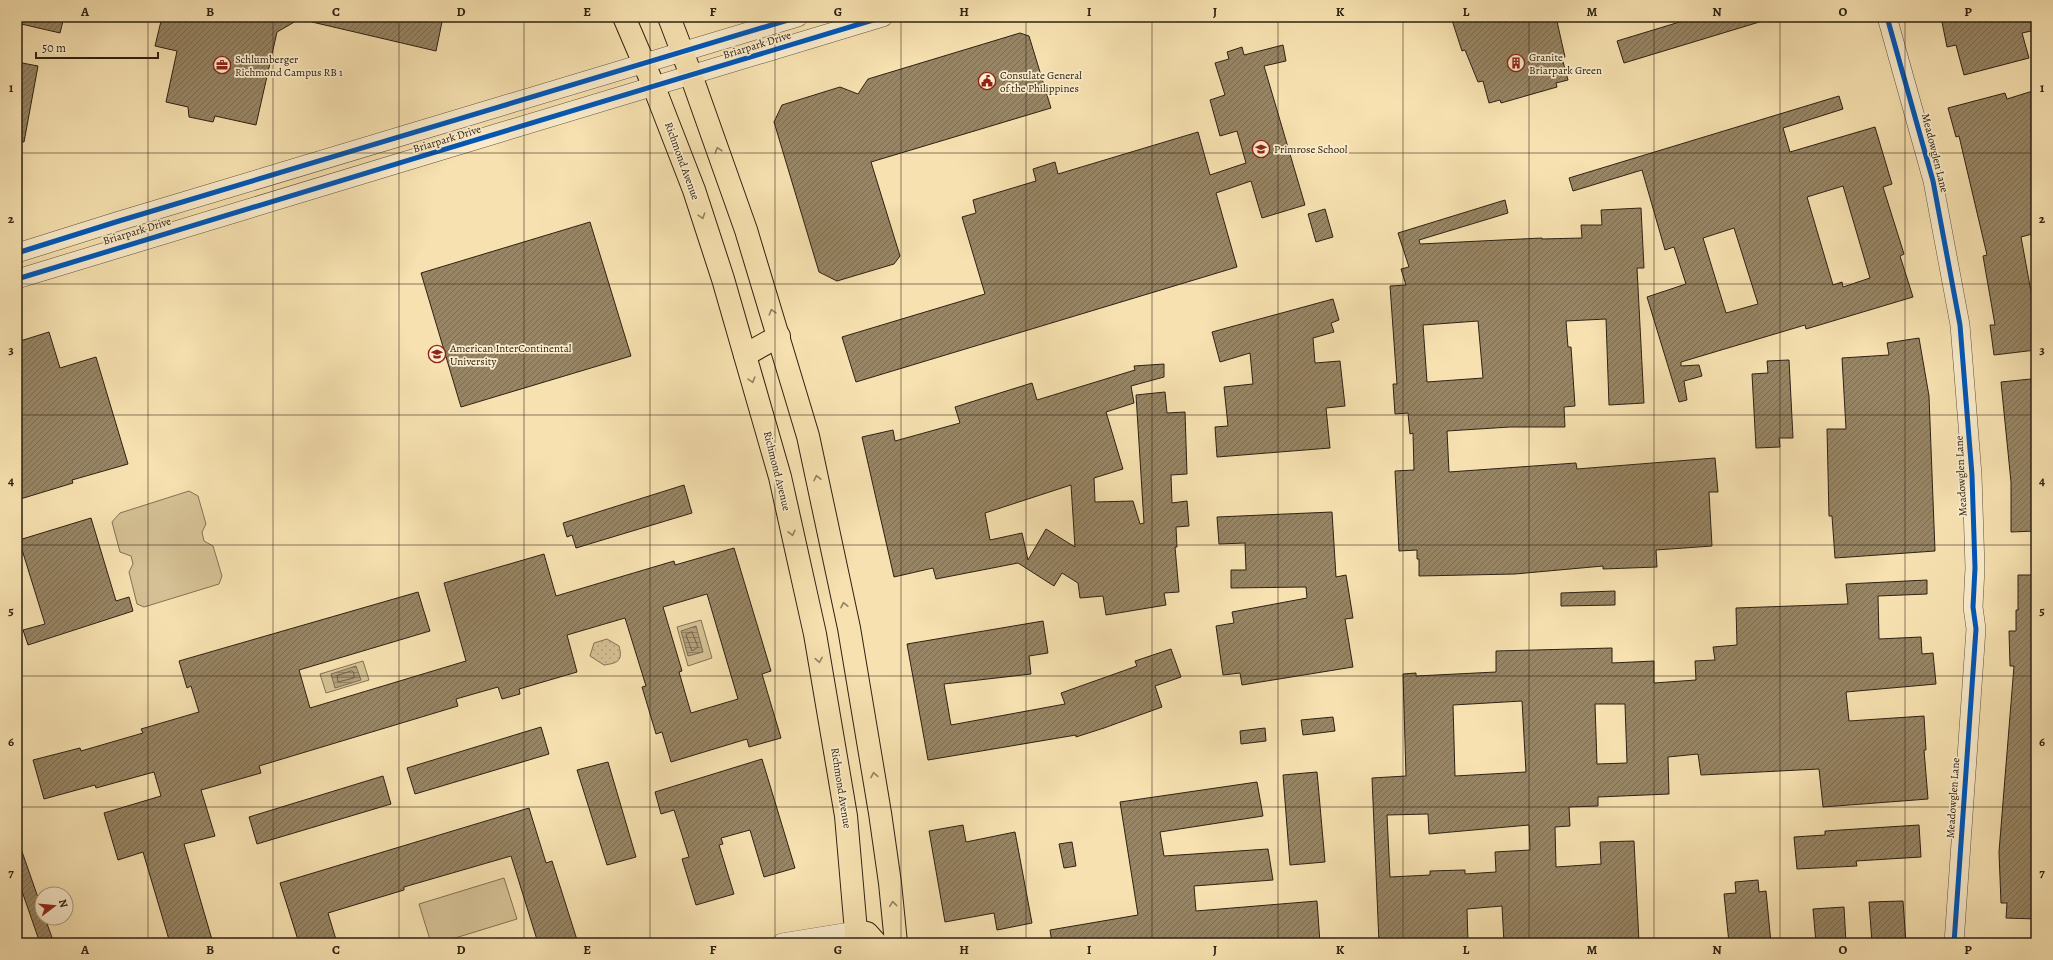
<svg xmlns="http://www.w3.org/2000/svg" width="2053" height="960" font-family="Alegreya,serif">
	<defs>
		<pattern id="grass-dots" width="8" height="8" patternUnits="userSpaceOnUse"><rect width="8" height="8" fill="#d5c195"/><path d="M2 2h.1M6 6h.1" fill="none" stroke="#b7a680" stroke-width="1.8" stroke-linecap="round"/></pattern>
		<pattern id="water-rules" width="6" height="5" patternUnits="userSpaceOnUse"><rect width="6" height="5" fill="#b3a07b"/><path d="M0 2.5h6" fill="none" stroke="#928264"/></pattern>
		<pattern id="building-hatch" width="6" height="6" patternUnits="userSpaceOnUse"><rect width="6" height="6" fill="#978565"/><path d="M-1 1l2-2M0 6l6-6M5 7l2-2" fill="none" stroke="#7c6c52"/></pattern>
	</defs>
	<rect width="100%" height="100%" fill="#f7e1b0"/>
	<filter id="stains"><feTurbulence type="fractalNoise" baseFrequency=".005" numOctaves="4"/><feColorMatrix values="0 0 0 0 .2 0 0 0 0 .09 0 0 0 0 .02 0 0 0 .5 -.17"/></filter>
	<radialGradient id="worn" r=".72"><stop offset=".6" stop-color="#630" stop-opacity="0"/><stop offset="1" stop-color="#630" stop-opacity=".3"/></radialGradient>
	<path fill="url(#grass-dots)" stroke="#827254" d="M607,639L619,646C623,661 618,663 604,665L590,656L594,643Z"/>
	<g fill="#d5c195" stroke="#827254">
		<path d="M189,491L198,496L206,524L202,532L204,541L213,546L222,576L219,584L144,607L137,604L129,572L133,564L131,556L120,552L112,522L120,513Z"/>
		<path d="M701,620L712,658L688,666L677,627Z"/>
		<path d="M363,661L369,680L326,693L320,674Z"/>
		<path d="M504,878L517,919L439,943H431L419,904Z"/>
	</g>
	<g fill="url(#water-rules)" stroke="#7e6e51">
		<path d="M696,626L703,652L688,656L681,631Z"/>
		<path d="M356,666L361,680L335,688L331,674Z"/>
	</g>
	<g fill="none" stroke-linecap="round" stroke-linejoin="round">
		<g stroke="#706147" stroke-width="1">
			<path d="M692,632L698,647L692,651L686,635Z"/>
			<path d="M352,671L354,673V678L338,682L337,676Z"/>
		</g>
	</g>
	<g fill="url(#building-hatch)" stroke="#2e2213" fill-rule="evenodd">
		<path d="M17,17H64L60,33L17,23Z"/>
		<path d="M162,17H303L277,32L256,125L215,116L213,122L189,117L188,107L166,102L177,51L155,46Z"/>
		<path d="M313,17H443L436,51L312,22Z"/>
		<path d="M1451,17H1556L1565,57L1562,58L1568,80L1556,83L1557,87L1501,103L1500,100L1489,103L1483,81L1478,82L1465,50L1462,51Z"/>
		<path d="M1696,17H1765L1766,20L1624,63L1617,41Z"/>
		<path d="M1941,17H2036V30L2022,33L2029,58L1964,75L1956,45L1947,47Z"/>
		<path d="M1020,33L1029,36L1051,108L871,162L900,256L894,264L837,281L819,272L774,122L782,105L840,87L858,94L868,79Z"/>
		<path d="M1283,45L1286,61L1264,66L1305,205L1262,218L1251,181L1216,193L1237,267L856,382L842,337L985,294L962,217L976,213L973,200L1036,181L1033,169L1055,162L1058,174L1198,132L1210,175L1246,163L1237,131L1220,136L1210,100L1225,95L1215,63L1229,59L1227,52L1242,47L1244,55Z"/>
		<path d="M17,62L38,66L24,142L17,141Z"/>
		<path d="M2036,90V233L2021,237L2036,319V350L1994,355L1990,325H1995L1983,256L1987,255L1959,136L1956,137L1948,108L2005,93L2007,99Z"/>
		<path d="M1839,96L1843,109L1783,128L1790,152L1875,127L1892,184L1883,187L1904,254L1900,256L1913,297L1806,329L1805,325L1681,362V366L1699,365L1702,376L1684,381L1687,400L1679,402L1647,297L1686,284L1674,247L1665,250L1642,170L1573,191L1569,178ZM1843,186L1870,278L1843,287L1842,282L1833,285L1807,197ZM1734,228L1758,304L1726,313L1703,238Z"/>
		<path d="M1505,200L1508,213L1419,240L1420,244L1542,238V239L1582,238L1581,225H1602L1601,210L1641,208L1644,268H1637L1644,403L1609,405L1606,319L1566,321L1568,347H1571L1575,406L1564,407L1565,427H1510L1447,431L1449,472L1576,463L1577,469L1715,458L1718,492H1709L1712,546L1656,550L1657,567L1603,569V566L1515,574L1419,576V559H1417V550L1399,551L1395,471L1414,470L1413,433L1410,434L1408,413L1395,414L1393,384H1397L1390,286L1406,285L1401,269L1409,267L1398,233ZM1478,321L1483,378L1427,382L1423,325Z"/>
		<path d="M1325,209L1333,237L1316,242L1308,214Z"/>
		<path d="M590,222L631,356L461,407L421,273Z"/>
		<path d="M1333,299L1339,320L1331,323L1334,332L1313,338L1315,363L1340,361L1345,406L1326,408L1330,448L1217,457L1215,427L1228,426L1224,387L1253,384L1250,353L1220,362L1212,332Z"/>
		<path d="M49,332L60,368L96,357L128,464L72,480L73,483L17,500V342Z"/>
		<path d="M1919,338L1929,396L1935,551L1835,558L1832,516H1829L1827,429H1846L1842,358L1889,355L1887,343Z"/>
		<path d="M1789,360L1793,438H1779L1780,447L1756,448L1752,374L1768,373L1767,361Z"/>
		<path d="M1164,364V377L1131,386L1134,403L1106,412L1123,469L1094,478L1095,502L1133,501L1140,524L1144,523L1136,395L1165,392L1167,413L1185,412L1187,474L1171,475L1172,503L1187,501L1189,526L1176,527L1177,547H1175L1179,592L1164,593L1166,605L1106,615L1103,596L1080,598L1078,583L1062,573L1054,586L1018,563L936,579L933,568L894,577L862,437L893,430L895,441L960,423L955,407L1032,383L1037,400L1135,370L1134,366ZM1071,485L1075,547L1046,529L1028,560L1022,533L990,540L985,513Z"/>
		<path d="M2031,379L2036,426V531L2011,532V482L2001,382Z"/>
		<path d="M684,485L692,513L576,548L572,535L567,537L563,523Z"/>
		<path d="M1332,512L1336,577L1346,575L1353,618L1345,619L1353,667L1242,685L1240,673L1223,675L1216,626L1234,623L1232,612L1307,598L1306,587L1231,588V570H1246L1245,543L1219,544L1217,517Z"/>
		<path d="M91,518L116,601L129,597L133,611L28,645L23,630L45,624L19,540Z"/>
		<path d="M734,548L771,671L762,674L781,738L749,747L747,739L671,762L662,732L656,734L642,687L646,686L625,618L567,635L577,672L519,689L520,694L502,699L498,687L456,699L458,706L259,766L261,773L201,790L215,836L184,844L213,943H170L143,852L118,860L104,813L161,796L154,772L96,788L95,785L44,799L33,760L80,748L81,751L143,733L141,729L199,712L191,686L187,688L179,661L418,592L430,631L299,670L310,708L466,661L444,583L544,554L556,596L674,561L675,565ZM707,594L738,699L691,713L679,672L682,671L663,607Z"/>
		<path d="M2018,575H2036V833L2033,868H2036V919L2006,918L2007,903H2001L1999,852L2014,666H2010L2009,631H2016V610H2018Z"/>
		<path d="M1927,580V594L1878,596L1879,639L1921,637L1922,654L1933,653L1936,684L1846,692L1849,721L1924,716L1926,750H1924L1928,799L1823,807L1819,769L1701,775L1698,754L1668,757L1669,794L1598,797V806L1569,807L1570,826L1555,827L1556,867L1601,864L1600,842L1634,841L1639,943H1504L1502,906L1467,909L1468,943H1379L1372,778L1406,776L1403,674L1416,673V676L1496,672V651L1612,648V663L1654,661V683L1696,680L1695,661L1715,660L1713,647L1737,645L1736,608L1848,604L1846,584ZM1522,701L1526,772L1455,776L1453,705ZM1595,704H1625L1627,763L1597,764ZM1428,814L1429,834L1529,825L1530,850L1495,852L1496,872L1465,874V870L1430,871V875L1390,877L1387,815Z"/>
		<path d="M1615,591V605L1561,606V593Z"/>
		<path d="M1043,621L1048,653L1029,656L1031,674L944,684L951,725L1065,704L1061,693L1137,666L1135,661L1171,649L1181,677L1155,686L1162,707L1104,728L1076,737V735L928,760L907,644Z"/>
		<path d="M1333,717L1335,731L1303,735L1301,720Z"/>
		<path d="M541,727L549,754L415,794L407,768Z"/>
		<path d="M1265,728L1266,741L1241,744L1240,731Z"/>
		<path d="M762,759L795,868L764,877L750,830L721,838L723,844L719,845L734,894L696,905L682,859L689,857L674,810L661,814L655,792Z"/>
		<path d="M608,762L636,857L607,865L577,770Z"/>
		<path d="M1317,772L1325,862L1290,865L1283,775Z"/>
		<path d="M383,776L391,804L257,844L249,817Z"/>
		<path d="M1257,782L1263,816L1160,832L1164,856L1268,849L1273,880L1194,886L1196,911L1317,901L1320,943H1052L1050,930L1138,915L1120,802Z"/>
		<path d="M529,808L546,863L552,861L578,943H538L511,856L404,887V890L328,913L337,943H299L280,883Z"/>
		<path d="M963,825L966,842L1015,832L1032,923L997,930L994,913L945,922L929,831Z"/>
		<path d="M1919,825L1921,857L1856,861L1857,866L1797,869L1794,837L1825,835V831Z"/>
		<path d="M1072,842L1076,866L1064,868L1059,844Z"/>
		<path d="M17,843H19L42,909V918H45L54,943H40L17,877Z"/>
		<path d="M1758,880L1759,892L1766,891L1771,943H1729L1724,894L1736,893L1735,882Z"/>
		<path d="M1903,901L1906,943H1872L1869,902Z"/>
		<path d="M1844,907L1846,943H1816L1813,909Z"/>
	</g>
	<g fill="none" stroke-linecap="round" stroke-linejoin="round">
		<defs>
			<g id="minor">
				<path d="M1887,17L1933,181L1960,325L1972,475L1975,568L1973,607L1976,629L1954,943"/>
				<path d="M17,253L119,221L798,17"/>
				<path d="M17,279C305,191 595,104 883,17"/>
				<path d="M782,943L856,931"/>
			</g>
			<g id="major">
				<path d="M624,17L654,87L694,190L723,279L780,477L815,634L846,816L857,943"/>
				<path d="M669,17L691,75L746,230L808,436L849,628L880,813L890,883L896,943"/>
				<path d="M745,355L779,336"/>
				<path d="M856,931L867,933L876,943"/>
			</g>
		</defs>
		<use href="#minor" stroke="#60523a" stroke-width="20"/>
		<use href="#major" stroke="#2e2213" stroke-width="24"/>
		<use href="#minor" stroke="#faeccc" stroke-width="19"/>
		<use href="#major" stroke="#f7e1b0" stroke-width="22"/>
		<defs>
			<g id="cycleway">
				<path d="M1887,17L1933,181L1960,325L1972,475L1975,568L1973,607L1976,629L1954,943"/>
				<path d="M17,253L119,221L798,17"/>
				<path d="M17,279C305,191 595,104 883,17"/>
			</g>
		</defs>
		<use href="#cycleway" stroke="#faeccc" stroke-width="8"/>
		<use href="#cycleway" stroke="#0057b8" stroke-width="5"/>
	</g>
	<defs><path id="oneway-chevron" d="M-2-3.5L2.5 0L-2 3.5" fill="none" stroke-width="1.6" stroke-linecap="round" stroke-linejoin="round"/></defs>
	<g stroke="#928262">
		<use href="#oneway-chevron" transform="translate(718 150) rotate(-109)"/>
		<use href="#oneway-chevron" transform="translate(702 216) rotate(72)"/>
		<use href="#oneway-chevron" transform="translate(772 312) rotate(-107)"/>
		<use href="#oneway-chevron" transform="translate(752 380) rotate(74)"/>
		<use href="#oneway-chevron" transform="translate(817 478) rotate(-102)"/>
		<use href="#oneway-chevron" transform="translate(792 533) rotate(77)"/>
		<use href="#oneway-chevron" transform="translate(844 605) rotate(-102)"/>
		<use href="#oneway-chevron" transform="translate(819 660) rotate(80)"/>
		<use href="#oneway-chevron" transform="translate(874 775) rotate(-100)"/>
		<use href="#oneway-chevron" transform="translate(893 904) rotate(-96)"/>
	</g>
	<path fill="none" stroke="#2e2213" stroke-width="1" stroke-opacity="0.55" d="M148,17V943M273,17V943M399,17V943M524,17V943M650,17V943M775,17V943M901,17V943M1026,17V943M1152,17V943M1278,17V943M1403,17V943M1529,17V943M1654,17V943M1780,17V943M1905,17V943M17,153H2036M17,284H2036M17,415H2036M17,545H2036M17,676H2036M17,807H2036"/>
	<defs>
		<symbol id="building-ring" viewBox="-11 -11 22 22"><circle r="9.5" fill="#faeccc" stroke="#8f2418" stroke-width="1.5"/><path d="M-4-6H4V6H1V3H-1V6H-4ZM-2.5-4.3h1.7v1.8h-1.7ZM.8-4.3h1.7v1.8H.8ZM-2.5-1h1.7V.8h-1.7ZM.8-1h1.7V.8H.8Z" fill="#8f2418"/></symbol>
		<symbol id="office-ring" viewBox="-11 -11 22 22"><circle r="9.5" fill="#faeccc" stroke="#8f2418" stroke-width="1.5"/><path d="M-6-3h4V-5.5h4V-3h4V5H-6ZM-1-4.5V-3h2v-1.5ZM-6 0V1H6V0Z" fill="#8f2418"/></symbol>
		<symbol id="civic-ring" viewBox="-11 -11 22 22"><circle r="9.5" fill="#faeccc" stroke="#8f2418" stroke-width="1.5"/><path d="M-.6-6.5H3V-4.5H.6V-3L4-1V1h2V6H-6V1h2V-1L-.6-3ZM-1.2 2.5V6h2.4V2.5Z" fill="#8f2418"/></symbol>
		<symbol id="school-ring" viewBox="-11 -11 22 22"><circle r="9.5" fill="#faeccc" stroke="#8f2418" stroke-width="1.5"/><path d="M0-5L7-2L0 1L-7-2ZM-4 1L0 2.5L4 1V4Q0 6-4 4Z" fill="#8f2418"/></symbol>
		<symbol id="university-ring" viewBox="-11 -11 22 22"><circle r="9.5" fill="#faeccc" stroke="#8f2418" stroke-width="1.5"/><path d="M0-5L7-2L0 1L-7-2ZM-4 1L0 2.5L4 1V4Q0 6-4 4Z" fill="#8f2418"/></symbol>
	</defs>
	<g fill-rule="evenodd">
		<use href="#building-ring" x="1506" y="53" width="20" height="20"/>
		<use href="#office-ring" x="212" y="55" width="20" height="20"/>
		<use href="#civic-ring" x="977" y="71" width="20" height="20"/>
		<use href="#school-ring" x="1251" y="139" width="20" height="20"/>
		<use href="#university-ring" x="427" y="344" width="20" height="20"/>
	</g>
	<g text-anchor="middle" dominant-baseline="central" stroke-width="3.5" stroke-linejoin="round" paint-order="stroke">
		<g font-size="11" fill="#2e2213" stroke="#faeccc">
			<text transform="translate(757 45) rotate(-17)">Briarpark Drive</text>
			<text transform="translate(447 139) rotate(-17)">Briarpark Drive</text>
			<text transform="translate(1935 153) rotate(76)">Meadowglen Lane</text>
			<text transform="translate(682 161) rotate(70)">Richmond Avenue</text>
			<text transform="translate(137 231) rotate(-17)">Briarpark Drive</text>
			<text transform="translate(777 471) rotate(76)">Richmond Avenue</text>
			<text transform="translate(1961 476) rotate(-93)">Meadowglen Lane</text>
			<text transform="translate(841 788) rotate(81)">Richmond Avenue</text>
			<text transform="translate(1953 798) rotate(-86)">Meadowglen Lane</text>
		</g>
		<g font-size="11" fill="#2e2213" stroke="#faeccc" text-anchor="start">
			<text x="1529" y="57">Granite<tspan x="1529" dy="13">Briarpark Green</tspan></text>
			<text x="235" y="59">Schlumberger<tspan x="235" dy="13">Richmond Campus RB 1</tspan></text>
			<text x="1000" y="75">Consulate General<tspan x="1000" dy="13">of the Philippines</tspan></text>
			<text x="1274" y="149">Primrose School</text>
			<text x="450" y="348">American InterContinental<tspan x="450" dy="13">University</tspan></text>
		</g>
	</g>
	<rect width="2053" height="960" fill="none" stroke="#f7e1b0" stroke-width="44"/>
	<g transform="translate(54 906) rotate(74)"><circle r="19" fill="#faeccc" stroke="#a89b82"/>
	<path d="M0-3L7 15L0 10L-7 15Z" fill="#8f2418"/>
	<text y="-6" font-size="11" font-weight="bold" text-anchor="middle" fill="#2e2213">N</text>
	</g>
	<path d="M36 52v6h122v-6" fill="none" stroke="#2e2213" stroke-width="2"/>
	<text x="42" y="52" font-size="12" fill="#2e2213" stroke="#faeccc" stroke-width="3" paint-order="stroke">50 m</text>
	<rect x="22" y="22" width="2009" height="916" fill="none" stroke="#2e2213" stroke-width="1.5"/>
	<g font-size="13" text-anchor="middle" font-weight="bold" fill="#2e2213">
		<text x="85" y="16">A</text>
		<text x="210" y="16">B</text>
		<text x="336" y="16">C</text>
		<text x="461" y="16">D</text>
		<text x="587" y="16">E</text>
		<text x="713" y="16">F</text>
		<text x="838" y="16">G</text>
		<text x="964" y="16">H</text>
		<text x="1089" y="16">I</text>
		<text x="1215" y="16">J</text>
		<text x="1340" y="16">K</text>
		<text x="1466" y="16">L</text>
		<text x="1592" y="16">M</text>
		<text x="1717" y="16">N</text>
		<text x="1843" y="16">O</text>
		<text x="1968" y="16">P</text>
		<text x="11" y="92">1</text>
		<text x="2042" y="92">1</text>
		<text x="11" y="223">2</text>
		<text x="2042" y="223">2</text>
		<text x="11" y="354">3</text>
		<text x="2042" y="354">3</text>
		<text x="11" y="485">4</text>
		<text x="2042" y="485">4</text>
		<text x="11" y="615">5</text>
		<text x="2042" y="615">5</text>
		<text x="11" y="746">6</text>
		<text x="2042" y="746">6</text>
		<text x="11" y="877">7</text>
		<text x="2042" y="877">7</text>
		<text x="85" y="954">A</text>
		<text x="210" y="954">B</text>
		<text x="336" y="954">C</text>
		<text x="461" y="954">D</text>
		<text x="587" y="954">E</text>
		<text x="713" y="954">F</text>
		<text x="838" y="954">G</text>
		<text x="964" y="954">H</text>
		<text x="1089" y="954">I</text>
		<text x="1215" y="954">J</text>
		<text x="1340" y="954">K</text>
		<text x="1466" y="954">L</text>
		<text x="1592" y="954">M</text>
		<text x="1717" y="954">N</text>
		<text x="1843" y="954">O</text>
		<text x="1968" y="954">P</text>
	</g>
	<rect width="100%" height="100%" filter="url(#stains)"/>
	<rect width="100%" height="100%" fill="url(#worn)"/>
</svg>
